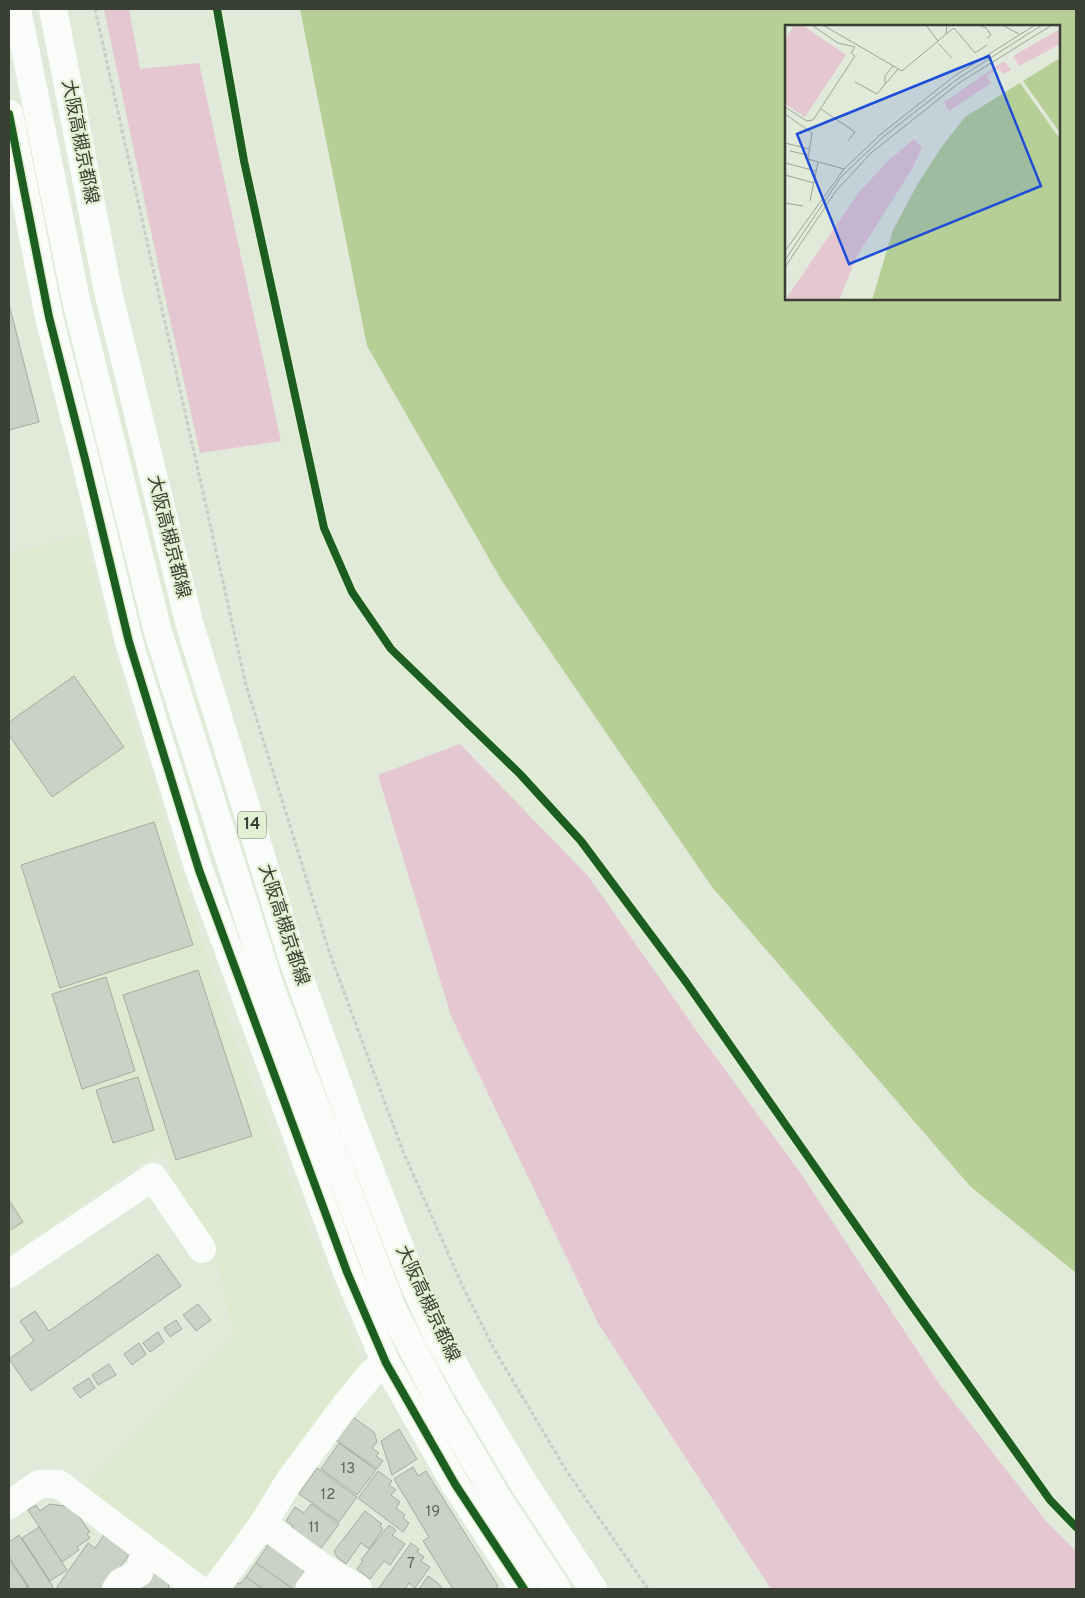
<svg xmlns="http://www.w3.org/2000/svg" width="1085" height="1598" font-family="Overpass,'Noto Sans JP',sans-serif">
	<rect width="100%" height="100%" fill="#e1e9d9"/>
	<path fill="#ddeacf" d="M84,534L124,692L229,1026L362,1365L216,1568L196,1574L81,1489L234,1335L214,1250L172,1176L164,1146L9,1255V1016L14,1011L9,953V554Z"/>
	<g fill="#e4c7d1">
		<path d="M104,9H129L140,69L199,63L281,441L200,453L163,288Z"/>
		<path d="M460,744L588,876L701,1037L799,1171L938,1382L1046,1521L1076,1551V1589H771L598,1323L451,1016L378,775Z"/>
	</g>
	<path fill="#b6cf96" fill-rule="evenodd" d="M300,9H1076V1273L970,1186L712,887L502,581L367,346ZM786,26H1059V299H786Z"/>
	<g fill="#cbd1c4" stroke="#a5ab9f">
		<path d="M9,304L39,422L9,430Z"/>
		<path d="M74,676L124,747L52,797L9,735V722Z"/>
		<path d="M154,822L193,945L60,988L21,865Z"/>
		<path d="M198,970L252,1136L176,1160L123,995Z"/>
		<path d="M106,977L135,1071L82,1089L52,994Z"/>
		<path d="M138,1077L154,1130L113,1143L96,1090Z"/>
		<path d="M9,1200L23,1222L9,1231Z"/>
		<path d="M158,1254L181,1286L31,1391L9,1359L34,1341L20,1321L35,1311L49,1331Z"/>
		<path d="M198,1304L211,1320L196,1331L183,1315Z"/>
		<path d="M176,1320L182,1329L170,1337L164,1328Z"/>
		<path d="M158,1332L164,1342L150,1352L143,1343Z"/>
		<path d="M139,1343L146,1354L132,1365L124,1354Z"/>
		<path d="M109,1364L116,1375L98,1385L92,1375Z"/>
		<path d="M89,1378L95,1388L80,1398L73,1388Z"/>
		<path d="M350,1415L374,1432L377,1442L372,1448L379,1453L376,1456L383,1461L377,1469L333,1438Z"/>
		<path d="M399,1429L417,1459L392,1475L381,1441Z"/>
		<path d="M339,1443L376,1470L357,1495L321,1469Z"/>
		<path d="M413,1467L418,1476L426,1471L498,1586L494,1589H453L423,1541L429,1537L394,1479Z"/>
		<path d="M317,1468L357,1497L339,1522L299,1494Z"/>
		<path d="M378,1471L392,1481L389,1485L396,1490L391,1495L400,1502L396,1508L405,1515L403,1518L409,1523L403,1532L358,1498Z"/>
		<path d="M50,1504L72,1507L90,1532L87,1534L90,1538L77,1547L79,1550L62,1562L28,1510L36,1505L40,1511Z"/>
		<path d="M311,1504L339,1524L319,1551L290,1530L293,1526L286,1521L295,1507L304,1513Z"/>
		<path d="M365,1511L382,1524L380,1526L383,1529L369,1549L361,1543L346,1564L337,1557L334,1551Z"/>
		<path d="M389,1525L396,1530L392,1535L405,1544L390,1565L384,1561L370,1579L357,1569L363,1561L361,1560Z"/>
		<path d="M39,1527L67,1570L50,1581L22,1538Z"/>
		<path d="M106,1532L132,1551L104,1589H60L57,1587L88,1543L95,1548Z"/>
		<path d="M19,1535L53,1587L51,1589H30L9,1557V1546L10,1545L9,1542Z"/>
		<path d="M411,1543L419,1549L417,1552L424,1557L421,1561L430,1567L415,1588L409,1583L405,1589H380L379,1588Z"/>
		<path d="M268,1545L273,1547L304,1570L303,1571L308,1575L298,1589H293L256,1563Z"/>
		<path d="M9,1559L28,1587L25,1589H9Z"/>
		<path d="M256,1563L293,1589H263L246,1577Z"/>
		<path d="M155,1567L167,1576L169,1589H139Z"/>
		<path d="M428,1576L439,1584L443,1589H419Z"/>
		<path d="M246,1577L263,1589H236L233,1587L236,1582L240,1584Z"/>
	</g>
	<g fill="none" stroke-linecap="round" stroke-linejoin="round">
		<path stroke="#c9cbc6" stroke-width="3" stroke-dasharray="4 2.5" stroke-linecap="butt" d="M95,9L246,685L330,954L402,1149L463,1287L494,1349L566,1470L648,1589"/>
		<g stroke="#fafcf9" stroke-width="28">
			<path d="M9,114L49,317L86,463L129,642L199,870L347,1272L386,1363L455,1484L524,1589"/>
			<path d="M9,1274L153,1177L202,1249"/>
			<path d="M9,1505L39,1484H59L198,1589"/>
			<path d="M263,1524L325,1569L358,1589"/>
			<path d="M116,1589L121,1582L139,1573L142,1561L148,1552"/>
			<path d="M215,1589L263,1524L289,1481L347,1403L372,1373L386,1363"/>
			<path d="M309,1589L325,1569"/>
		</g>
		<g stroke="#fafcf9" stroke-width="28">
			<path d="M17,9L76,300L158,632L271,990L393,1311L442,1405L496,1496L557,1589"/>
			<path d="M53,9L108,291L189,622L293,960L352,1124L414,1284L438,1336L465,1385L523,1482L593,1589"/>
		</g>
		<defs>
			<g id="cycleway">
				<path d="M217,9L244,161L324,528L352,592L391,649L520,774L581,841L686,982L910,1303L1050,1500L1076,1527"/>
				<path d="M9,114L49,317L86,463L129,642L199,870L347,1272L386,1363L455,1484L524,1589"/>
			</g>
		</defs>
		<use href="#cycleway" stroke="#e1f0d2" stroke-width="11"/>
		<use href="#cycleway" stroke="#1b5e20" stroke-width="8"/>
	</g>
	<g text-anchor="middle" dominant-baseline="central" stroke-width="4.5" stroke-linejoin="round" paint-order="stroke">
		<g font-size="15" fill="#5e6458">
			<text x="348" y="1469">13</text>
			<text x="328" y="1495">12</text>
			<text x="433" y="1512">19</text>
			<text x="314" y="1528">11</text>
			<text x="411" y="1564">7</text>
		</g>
		<rect fill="#e1f0d2" stroke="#6b7463" stroke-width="1" x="238" y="811.5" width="28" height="27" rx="4"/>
		<g font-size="16" font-weight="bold" fill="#393f33">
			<text x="252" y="825">14</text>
		</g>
		<g font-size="18" fill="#393f33" stroke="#e1f0d2">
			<text transform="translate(79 142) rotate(79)">大阪高槻京都線</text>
			<text transform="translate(168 537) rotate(76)">大阪高槻京都線</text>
			<text transform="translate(283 925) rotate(72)">大阪高槻京都線</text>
			<text transform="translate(427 1304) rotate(65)">大阪高槻京都線</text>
		</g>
	</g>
	<g transform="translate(785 25)">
		<rect width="275" height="275" fill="#e1e9d9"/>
		<path d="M9,0H17L61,30L20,92L0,79V15ZM275,4V19L234,41L228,31ZM219,36L226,45L219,49L213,44L202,51L206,58L164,86L159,77ZM129,114L137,123L127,144L72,231L54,275H0L74,167L104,135Z" fill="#e4c7d1"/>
		<path d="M275,33V275H87L108,205L132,160L158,120L180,92Z" fill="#b6cf96"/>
		<path d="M236,53L275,108V114L233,55Z" fill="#e1e9d9"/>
		<path fill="none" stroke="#9ea597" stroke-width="1" d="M38,0L117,46L153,16M141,0L153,16L161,9L162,0M193,0L201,3L206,10L202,13M217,0L234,9M161,9L169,3L190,28L202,20M153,18L167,33M70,57L92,69L113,44M100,59V51L108,41M0,82L22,96L28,95L70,31L66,28L70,22L53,18L28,1M36,84L70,107L63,116M0,89L27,108L23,134L59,144M0,118L24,124M5,126L23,130M0,138L31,146M0,150L29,158M25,176L33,137M0,178L18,181M0,226L59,144L96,109L168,52L250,0M0,235L56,152L98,112L171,55L257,0M0,242L51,166L86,128L174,58L267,0"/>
		<path fill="#1d4ed8" fill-opacity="0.15" stroke="#1d4ed8" stroke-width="2.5" d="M204,31L256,161L64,239L12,109Z"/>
		<rect width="275" height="275" fill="none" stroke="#393f33" stroke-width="2.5"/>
	</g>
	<rect width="1085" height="1598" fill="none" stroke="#393f33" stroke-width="20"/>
</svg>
